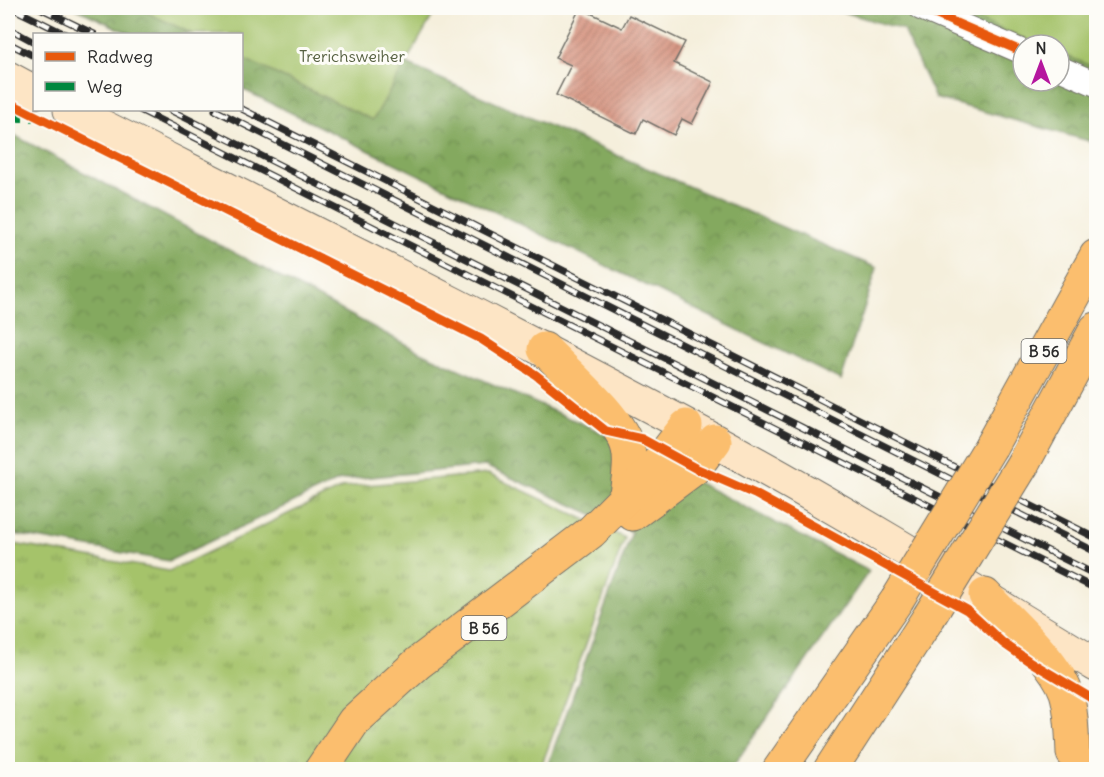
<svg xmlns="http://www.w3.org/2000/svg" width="1104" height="777" font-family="Delius,sans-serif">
	<defs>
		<pattern id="grass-tufts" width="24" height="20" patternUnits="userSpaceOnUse" patternTransform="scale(1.5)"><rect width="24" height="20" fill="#a5c36b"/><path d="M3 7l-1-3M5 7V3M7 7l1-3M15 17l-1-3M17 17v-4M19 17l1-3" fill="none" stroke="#879f58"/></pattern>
		<pattern id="forest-crowns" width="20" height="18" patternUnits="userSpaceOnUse" patternTransform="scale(1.5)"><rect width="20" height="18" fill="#84a95f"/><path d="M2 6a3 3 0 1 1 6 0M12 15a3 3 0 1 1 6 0" fill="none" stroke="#6c8a4f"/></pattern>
		<pattern id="building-hatch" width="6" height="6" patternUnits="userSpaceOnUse" patternTransform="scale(1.5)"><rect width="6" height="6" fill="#d6937f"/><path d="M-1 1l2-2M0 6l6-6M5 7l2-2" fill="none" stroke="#ae7868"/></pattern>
	</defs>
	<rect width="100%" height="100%" fill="#fdfcf7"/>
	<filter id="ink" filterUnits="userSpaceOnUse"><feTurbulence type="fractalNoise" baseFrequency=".0167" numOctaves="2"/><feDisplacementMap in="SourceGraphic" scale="12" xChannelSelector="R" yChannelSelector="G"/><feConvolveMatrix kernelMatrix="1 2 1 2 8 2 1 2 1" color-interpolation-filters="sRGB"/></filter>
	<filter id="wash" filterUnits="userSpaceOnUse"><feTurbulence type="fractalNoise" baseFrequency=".008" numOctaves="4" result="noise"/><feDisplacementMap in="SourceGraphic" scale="24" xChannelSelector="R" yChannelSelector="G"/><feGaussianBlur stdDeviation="1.35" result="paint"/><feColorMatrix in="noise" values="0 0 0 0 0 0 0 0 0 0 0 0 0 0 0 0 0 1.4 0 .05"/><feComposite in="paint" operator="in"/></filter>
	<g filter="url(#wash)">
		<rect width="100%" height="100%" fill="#f5efdc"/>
		<path fill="url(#grass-tufts)" stroke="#68774b" stroke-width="1.5" d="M488,474L625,538L540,770L8,769V543L169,571L344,487Z"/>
		<g fill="url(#forest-crowns)" stroke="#586a45" stroke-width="1.5" fill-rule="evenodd">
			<path d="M75,8H176L239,34H130Z"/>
			<path d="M831,8H1096V143L935,98L903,30ZM1023,45H1059V81H1023Z"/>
			<path d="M242,35L387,53L411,66L877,268L841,380L242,89Z"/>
			<path d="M8,132L420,352L592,428L869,571L731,769L546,770L632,532L485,466L340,480L169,561L8,533Z"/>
		</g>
		<g fill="#a5c36b" stroke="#68774b" stroke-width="1.5">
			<path d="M137,8H437L373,120L242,58V34H193Z"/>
			<path d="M949,8H1096V68L1059,53V45H1040Z"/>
		</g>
		<g id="blocks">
			<path fill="url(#building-hatch)" d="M580,8L622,28L629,15L685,42L674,63L713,82L692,124L682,119L674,135L643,119L636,134L556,95L571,65L555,58Z"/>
		</g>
	</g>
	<g filter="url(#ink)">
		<use href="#blocks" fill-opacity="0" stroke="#727069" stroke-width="1.5"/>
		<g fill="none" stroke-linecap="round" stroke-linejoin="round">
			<defs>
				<g id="minor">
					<path d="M921,8L1023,52"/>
					<path d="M1059,68L1096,84"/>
				</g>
				<g id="secondary">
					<path d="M8,78L34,92"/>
					<path d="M70,110C286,219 504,327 717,442C846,512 971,589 1096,665"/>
				</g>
				<g id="trunk">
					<path d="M544,349C566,372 622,419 628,449C632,466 627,484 625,500"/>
					<path d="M991,446L1096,256"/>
					<path d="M1024,462L1096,329"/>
					<path d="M633,514L695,468L715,441"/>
					<path d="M985,595C1009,621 1054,659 1066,692C1072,712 1072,733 1073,753"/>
					<path d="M321,770L354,721L418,663L591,532L651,472L686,426"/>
					<path d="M779,770L897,600"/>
					<path d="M830,770L929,617"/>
					<path d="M1094,770L1096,766"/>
				</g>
			</defs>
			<use href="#minor" stroke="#727069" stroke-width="26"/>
			<use href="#secondary" stroke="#727069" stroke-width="35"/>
			<use href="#trunk" stroke="#727069" stroke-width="35"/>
			<use href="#minor" stroke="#fff" stroke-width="24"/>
			<use href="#secondary" stroke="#fde5c5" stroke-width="33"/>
			<use href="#trunk" stroke="#fbbe6e" stroke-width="33"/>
			<defs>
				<g id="rail">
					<path d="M12,8L65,34"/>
					<path d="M40,8L94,34"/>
					<path d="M8,28L34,42"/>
					<path d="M8,43L34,56"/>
					<path d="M242,109L1096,538"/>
					<path d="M140,110L1096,589"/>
					<path d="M170,110L1096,575"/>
					<path d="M215,110L1096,552"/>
				</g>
			</defs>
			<use href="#rail" stroke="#2b2b2b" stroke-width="7"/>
			<use href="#rail" stroke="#fdfcf7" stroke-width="4.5" stroke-dasharray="14" stroke-linecap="butt"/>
			<defs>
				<g id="trunk-bridge">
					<path d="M897,600L991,446"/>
					<path d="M929,617L1024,462"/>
				</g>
			</defs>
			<use href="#trunk-bridge" stroke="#727069" stroke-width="35" stroke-linecap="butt"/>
			<use href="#trunk-bridge" stroke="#fbbe6e" stroke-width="33"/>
			<path stroke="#00873e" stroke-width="8" stroke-dasharray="15 8" stroke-linecap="butt" d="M8,118H33"/>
			<defs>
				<g id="cycleway">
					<path d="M921,8L1023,52"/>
					<path d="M8,102L481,339L536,375L606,431L642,439L695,468L755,494L967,610L1003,643L1029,661L1096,701"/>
				</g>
			</defs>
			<use href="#cycleway" stroke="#fdfcf7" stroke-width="13"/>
			<use href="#cycleway" stroke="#e8590c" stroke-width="9"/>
		</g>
	</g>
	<g text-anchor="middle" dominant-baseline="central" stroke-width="6" stroke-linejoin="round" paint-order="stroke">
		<g fill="#fdfcf7" stroke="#6a6a68" stroke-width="1.5">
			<rect x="1021.5" y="339" width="45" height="24" rx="4.5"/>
			<rect x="461.5" y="616" width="45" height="24" rx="4.5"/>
		</g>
		<g font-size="15" font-weight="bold" fill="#2b2b2b">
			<text x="1044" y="351">B 56</text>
			<text x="484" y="628">B 56</text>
		</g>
		<g font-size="16" fill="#566041" stroke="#fdfcf7">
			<text x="352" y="56">Trerichsweiher</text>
		</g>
	</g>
	<rect width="1104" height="777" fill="none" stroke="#fdfcf7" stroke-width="30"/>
	<rect x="33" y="33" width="210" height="78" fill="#fdfcf7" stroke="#a9a8a5" stroke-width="1.5"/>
	<rect x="45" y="52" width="30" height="9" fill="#e8590c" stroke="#a9a8a5" stroke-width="1.5"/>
	<text x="87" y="63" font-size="18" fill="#2b2b2b">Radweg</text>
	<rect x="45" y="82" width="30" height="9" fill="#00873e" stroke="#a9a8a5" stroke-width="1.5"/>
	<text x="87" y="93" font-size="18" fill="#2b2b2b">Weg</text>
	<g transform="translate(1041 63)"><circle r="28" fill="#fdfcf7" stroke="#a9a8a5" stroke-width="1.5"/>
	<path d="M0-4.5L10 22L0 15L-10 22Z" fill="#b5179e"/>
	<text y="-9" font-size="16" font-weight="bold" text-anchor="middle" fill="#2b2b2b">N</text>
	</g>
</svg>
